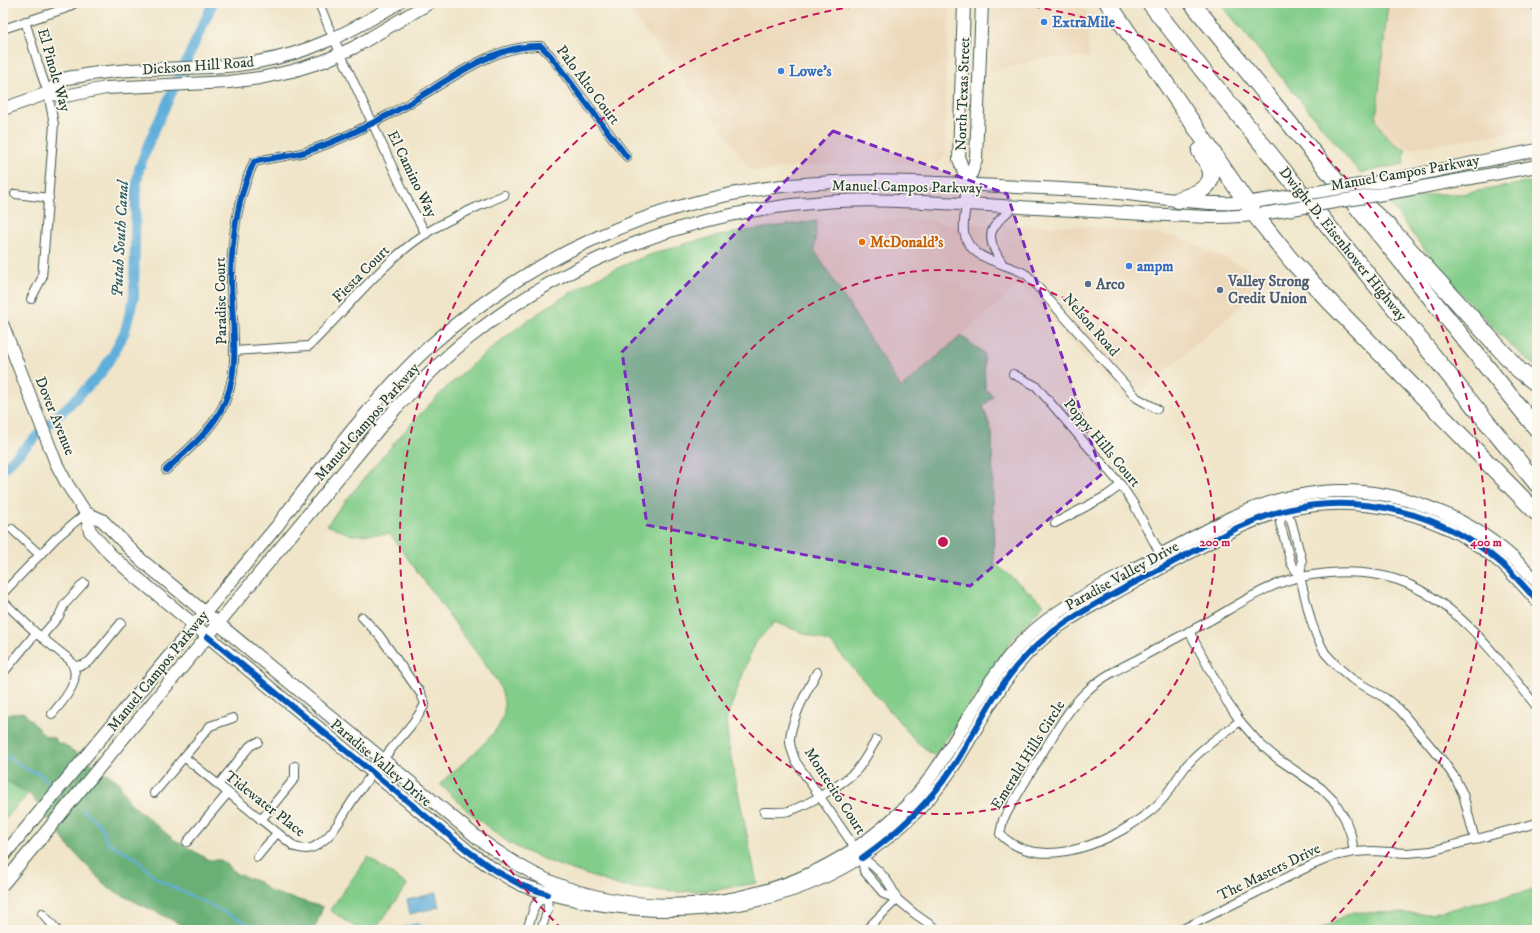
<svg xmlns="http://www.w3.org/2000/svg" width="1540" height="933" font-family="'IM FELL DW Pica',serif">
	<rect width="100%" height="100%" fill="#fbf7ec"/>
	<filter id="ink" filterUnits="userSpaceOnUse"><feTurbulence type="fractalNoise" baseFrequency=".025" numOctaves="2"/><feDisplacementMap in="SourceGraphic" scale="8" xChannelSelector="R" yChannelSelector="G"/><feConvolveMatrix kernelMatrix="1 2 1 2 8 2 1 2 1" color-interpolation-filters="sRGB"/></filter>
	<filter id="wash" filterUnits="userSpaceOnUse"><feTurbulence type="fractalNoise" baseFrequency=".012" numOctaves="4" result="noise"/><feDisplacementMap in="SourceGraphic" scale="16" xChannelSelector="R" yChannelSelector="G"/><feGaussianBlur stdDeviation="0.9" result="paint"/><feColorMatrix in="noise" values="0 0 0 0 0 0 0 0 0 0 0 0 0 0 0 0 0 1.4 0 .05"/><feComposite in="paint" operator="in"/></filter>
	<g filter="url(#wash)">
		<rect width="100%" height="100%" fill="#f0e5c9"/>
		<g fill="#ecd8ba">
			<path d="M622,3H950L946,73L945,156L938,164L882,162L808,165L753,172L685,80Z"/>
			<path d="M991,3H1082L1087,13L1089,58H1041L988,74Z"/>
			<path d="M1388,3H1527L1537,12V128L1405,149L1395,145L1386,137L1376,120Z"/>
			<path d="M929,220L945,224L1082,226L1178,237L1272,279L1126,405L1020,284L901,388L814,250L817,221Z"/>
		</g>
		<g fill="#83cd8a" stroke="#51855f">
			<path d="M1220,3H1388L1376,120C1385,135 1388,142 1405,149L1404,164L1360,173Z"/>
			<path d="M1537,181V368C1482,322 1432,262 1390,204L1433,194H1461Z"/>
			<path d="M817,221L814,250L901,388L961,336L984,353L985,389L993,396L983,407L992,432L994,563L1044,604L1011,641L965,712L934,756L916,741L831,643L774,622L770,628L754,644L726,720L729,748L757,883L715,890L677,892L623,887L558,865L526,852L506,841L469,812L440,784C456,769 494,738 502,720C507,707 503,692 497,681L390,534L352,535L327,525L338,510C376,465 413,417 457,378C515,325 581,279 655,253C708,235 762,228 817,221Z"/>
			<path d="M3,779L29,793L3,821Z"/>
			<path d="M368,857L407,885L375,930H359L330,910Z"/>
			<path d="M1537,889V930H1318L1353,912L1430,914Z"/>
		</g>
		<path fill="#6ab076" stroke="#447655" d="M23,712L45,736L54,738L59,744H63L118,781L129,802L173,839L209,860H221L237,874L259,882L271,892L323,907L314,930H192L108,888L69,847L29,793L3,779V715Z"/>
		<path fill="#60afda" stroke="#407687" d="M436,893L439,907L410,914L407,900Z"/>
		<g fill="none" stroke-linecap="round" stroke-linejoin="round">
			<g stroke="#60afda" stroke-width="2.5">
				<path d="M3,754L28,770L40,774L47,781"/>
				<path d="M83,810L101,826L107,842L137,859L155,878L261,930"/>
				<path d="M397,930L417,924L428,930"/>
			</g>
			<path stroke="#60afda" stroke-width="10" d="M3,469L99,376L114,353L125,331L134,297L136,189L139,169L149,142L213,3"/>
		</g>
	</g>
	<g filter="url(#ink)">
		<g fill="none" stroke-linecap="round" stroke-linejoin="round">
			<defs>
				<g id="street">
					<path d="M319,3L329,28L408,201L426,234"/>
					<path d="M25,21L41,73L48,93L54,124L42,278L31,299"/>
					<path d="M3,29L64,9L75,3"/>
					<path d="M15,194L49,198"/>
					<path d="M966,204C965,213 963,223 964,232C969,262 1007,262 1027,275L1137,398L1157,409"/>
					<path d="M1002,263C982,233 991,228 1014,206"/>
					<path d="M234,351L309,346C347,309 380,264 425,234C449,218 478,207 504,195"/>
					<path d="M1013,374L1036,386L1121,485L1133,503L1163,559"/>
					<path d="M166,470C185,452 208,434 221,410C244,369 230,319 231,275C232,238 238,196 254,162C271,157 288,157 305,152C333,143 362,129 388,115C435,92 487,44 541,46L550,55L627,157"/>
					<path d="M1283,508L1291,520L1302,561L1300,577"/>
					<path d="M1284,511L1280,523L1291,563L1300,577L1311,621L1317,637L1325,653L1338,667L1352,679L1385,698L1399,709L1443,761L1455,778L1463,794L1475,840"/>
					<path d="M1055,523L1106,496L1121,485"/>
					<path d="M12,529L40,555"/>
					<path d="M3,593L56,538L86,513"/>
					<path d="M3,601L36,633L70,660C84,679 64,700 52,714"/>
					<path d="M1189,631L1227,702L1240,721L1260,744L1278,759L1321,788L1335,802L1345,819L1351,835L1354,852"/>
					<path d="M41,637L59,616L64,605L84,583"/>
					<path d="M73,666L83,665L90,661L121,623"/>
					<path d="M817,672C807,690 792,718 790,738C789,746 793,754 796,762L862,858L864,871L884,894L897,899L915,914L938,930"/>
					<path d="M3,673L36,633"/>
					<path d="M1240,721C1222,735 1201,748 1186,766C1175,780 1168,796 1155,807C1119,839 1041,876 1000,834L1003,820L1008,811C1020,790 1033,769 1046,747C1059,727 1070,706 1088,690C1103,676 1122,667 1140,658C1163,645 1186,633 1209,621C1236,606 1271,582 1301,577C1332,571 1367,570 1398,580C1459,602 1498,658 1537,707"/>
					<path d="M184,757L295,847C305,850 311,850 320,843C336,832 344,812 355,797C367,781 379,764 392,748C403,734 417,721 425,704L421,694L379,635L362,617"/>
					<path d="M218,785L250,746L258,742"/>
					<path d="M154,793L210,726L233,718"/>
					<path d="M764,812C771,812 781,813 789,811C808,805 841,785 856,771C864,762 870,750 876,740"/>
					<path d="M261,820L295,778V766"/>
					<path d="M187,842L228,793"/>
					<path d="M257,857L277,833"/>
					<path d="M862,858C878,868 890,882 897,899"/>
					<path d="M42,913L57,930"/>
					<path d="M527,930L535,905L547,894"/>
					<path d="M541,930L548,909L547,894L549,888"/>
					<path d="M866,930L897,899"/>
					<path d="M1181,930L1312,865L1334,856L1354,852L1373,851L1407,853L1431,851L1537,823"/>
				</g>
				<g id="secondary">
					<path d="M964,3L959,159L968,184"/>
					<path d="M1536,3L1537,4"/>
					<path d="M48,93C52,89 57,83 61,80C67,77 78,77 85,75C142,65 200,72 257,62C311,53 352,31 398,3"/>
					<path d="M3,109L48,93L65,96L106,88L229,82L260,78L292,71L324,61L353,48L429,3"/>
					<path d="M1385,181L1537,150"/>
					<path d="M1395,192L1537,166"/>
					<path d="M966,204L968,184L976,159L982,3"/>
					<path d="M3,326L56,463L67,484L86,513L90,531L110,554L130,572L468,851C486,864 504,877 524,886C668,933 827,915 931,796C971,750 990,689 1034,647C1061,621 1092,606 1124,588C1161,568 1198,548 1235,529C1251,522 1266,515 1283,511C1358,492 1443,512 1502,564C1514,575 1526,588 1537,601"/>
					<path d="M86,513L102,520L140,559L479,839C506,858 535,877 567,888C693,931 840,889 924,786C961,739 982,681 1025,639C1055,610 1092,591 1128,572C1162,554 1196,536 1230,518C1251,509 1273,500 1296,496C1385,477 1478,515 1537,582"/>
					<path d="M3,856L277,526C301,493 327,461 353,429C377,401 401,372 429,347C529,257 656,199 791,185C860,178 929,182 998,186C1035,188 1072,189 1109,192C1161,197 1213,209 1265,200"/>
					<path d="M3,884L396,408C418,385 440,361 465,341C568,258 693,211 824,202C871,198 918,202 965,204C1047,208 1129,214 1210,217C1232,217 1252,216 1274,212"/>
				</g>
				<g id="highway">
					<path d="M1108,3L1139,48L1150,60L1255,215L1291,260L1331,303L1537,513"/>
					<path d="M1150,3L1211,81L1537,484"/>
					<path d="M1192,3L1537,429"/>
					<path d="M1178,200C1189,196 1212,190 1211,174C1211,166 1203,157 1200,151"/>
					<path d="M1367,207L1389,227L1519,370L1537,384"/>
				</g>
			</defs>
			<use href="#street" stroke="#3e564a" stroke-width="10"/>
			<use href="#secondary" stroke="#3e564a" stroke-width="14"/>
			<use href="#highway" stroke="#3e564a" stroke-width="18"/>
			<use href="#street" stroke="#fff" stroke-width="8"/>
			<use href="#secondary" stroke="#fff" stroke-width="12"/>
			<use href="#highway" stroke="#fff" stroke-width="16"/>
			<defs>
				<g id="secondary-bridge">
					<path d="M1265,200L1385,181"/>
					<path d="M1274,212L1395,192"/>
				</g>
			</defs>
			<use href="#secondary-bridge" stroke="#3e564a" stroke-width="14" stroke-linecap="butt"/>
			<use href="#secondary-bridge" stroke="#fff" stroke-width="12"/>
			<defs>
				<g id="cycleway">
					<path d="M166,470C185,452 208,434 221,410C244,369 230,319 231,275C232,238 238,196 254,162C271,157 288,157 305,152C333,143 362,129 388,115C435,92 487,44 541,46L550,55L627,157"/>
					<path d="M208,637L468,851L494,870L523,886L547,894"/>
					<path d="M862,858C898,833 931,801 955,764C975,732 992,696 1016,667C1048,629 1086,609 1128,586C1164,567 1199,548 1235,529C1251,522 1266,515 1283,511C1358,492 1443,512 1502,564C1514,575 1526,588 1537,601"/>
				</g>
			</defs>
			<use href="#cycleway" stroke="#fbf7ec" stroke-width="8"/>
			<use href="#cycleway" stroke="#0057b8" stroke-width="6"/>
		</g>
	</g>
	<path fill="#7b2cbf" fill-opacity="0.2" stroke="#7b2cbf" stroke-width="3" stroke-dasharray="8 5" stroke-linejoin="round" d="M833,131L1007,194L1102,474L970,586L647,525L622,352Z"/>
	<g fill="none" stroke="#c2185b" stroke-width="2" stroke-dasharray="7 5">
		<circle cx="943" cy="542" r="272"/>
		<path d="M562 929A543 543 0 0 1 877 3M1009 3A543 543 0 0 1 1324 929"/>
	</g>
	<g fill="#3f7fe0" stroke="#fbf7ec" stroke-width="1.5">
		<circle cx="1044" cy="22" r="4"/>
		<circle cx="781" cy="71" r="4"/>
		<circle cx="1129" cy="266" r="4"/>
	</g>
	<circle fill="#e8710a" stroke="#fbf7ec" stroke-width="1.5" cx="862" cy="242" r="4"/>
	<g fill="#5c6f8a" stroke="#fbf7ec" stroke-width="1.5">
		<circle cx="1088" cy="284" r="4"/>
		<circle cx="1220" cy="290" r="4"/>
	</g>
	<g text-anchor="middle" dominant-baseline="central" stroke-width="3.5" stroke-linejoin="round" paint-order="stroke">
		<g font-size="15" font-weight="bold" fill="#366cbe" stroke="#fbf7ec" text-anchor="start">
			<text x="1052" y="22">ExtraMile</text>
			<text x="789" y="71">Lowe's</text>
			<text x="1137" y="266">ampm</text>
		</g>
		<g font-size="15" fill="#1f3d34" stroke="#fbf7ec">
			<text transform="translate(198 66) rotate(-4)">Dickson Hill Road</text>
			<text transform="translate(54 70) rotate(74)">El Pinole Way</text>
			<text transform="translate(588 85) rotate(53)">Palo Alto Court</text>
			<text transform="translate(963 94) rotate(-88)">North Texas Street</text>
			<text transform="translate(1405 173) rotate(-10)">Manuel Campos Parkway</text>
			<text transform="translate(412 174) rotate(64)">El Camino Way</text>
			<text transform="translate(907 187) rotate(1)">Manuel Campos Parkway</text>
			<text transform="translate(1343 244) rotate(51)">Dwight D. Eisenhower Highway</text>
			<text transform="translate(361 274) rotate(-45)">Fiesta Court</text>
			<text transform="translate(221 301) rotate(-91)">Paradise Court</text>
			<text transform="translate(1091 325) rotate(49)">Nelson Road</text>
			<text transform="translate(55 416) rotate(68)">Dover Avenue</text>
			<text transform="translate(367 422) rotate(-49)">Manuel Campos Parkway</text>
			<text transform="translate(1102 443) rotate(50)">Poppy Hills Court</text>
			<text transform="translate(1122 576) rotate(-29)">Paradise Valley Drive</text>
			<text transform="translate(158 671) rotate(-51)">Manuel Campos Parkway</text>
			<text transform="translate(1028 755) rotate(-58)">Emerald Hills Circle</text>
			<text transform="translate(381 763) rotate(40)">Paradise Valley Drive</text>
			<text transform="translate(835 791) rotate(57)">Montecito Court</text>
			<text transform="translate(265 804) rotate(38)">Tidewater Place</text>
			<text transform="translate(1269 872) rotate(-26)">The Masters Drive</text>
		</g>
		<g font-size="15" font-weight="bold" fill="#c56008" stroke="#fbf7ec" text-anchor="start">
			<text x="870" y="242">McDonald's</text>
		</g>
		<g font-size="15" font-weight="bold" fill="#4e5e75" stroke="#fbf7ec" text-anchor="start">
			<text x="1228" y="281">Valley Strong<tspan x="1228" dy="17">Credit Union</tspan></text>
			<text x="1096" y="284">Arco</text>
		</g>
		<g font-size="16" font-style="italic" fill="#325f66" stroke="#fbf7ec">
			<text transform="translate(120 239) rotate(-87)">Putah South Canal</text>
		</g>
	</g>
	<circle cx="943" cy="542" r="6" fill="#c2185b" stroke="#fbf7ec" stroke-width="2"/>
	<g font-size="12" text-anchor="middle" font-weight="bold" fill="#c2185b" stroke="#fbf7ec" stroke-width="3.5" stroke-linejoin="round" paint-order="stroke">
		<text x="1215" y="546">200 m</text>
		<text x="1486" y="546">400 m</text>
	</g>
	<rect width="1540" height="933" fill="none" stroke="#fbf7ec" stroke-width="16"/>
</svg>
